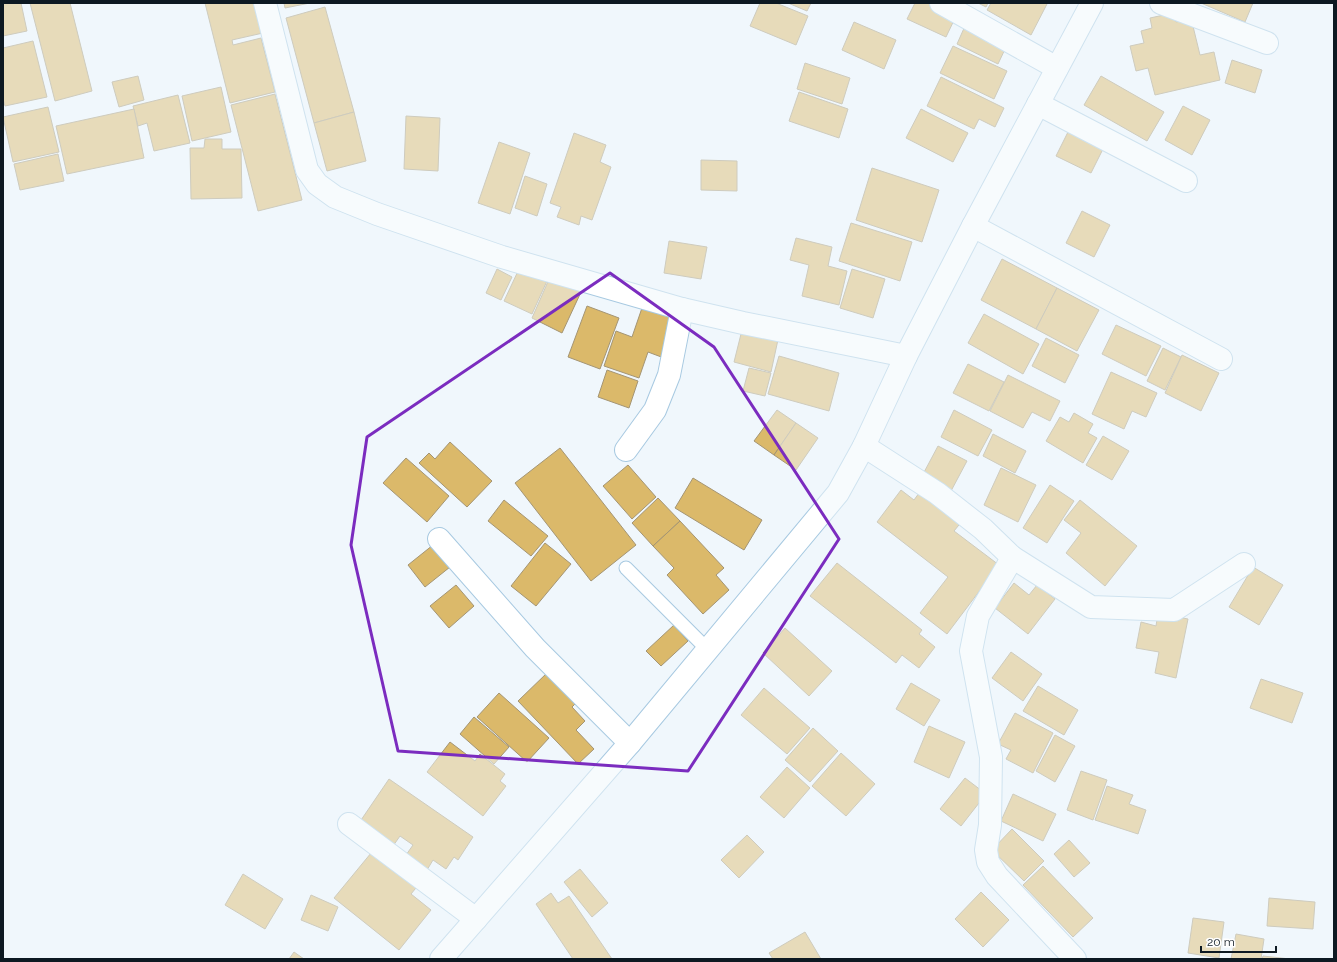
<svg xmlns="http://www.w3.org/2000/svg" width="1337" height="962" font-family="Raleway,sans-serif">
	<rect width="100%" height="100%" fill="#f0f7fc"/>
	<g fill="#dbb96a" stroke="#a49574">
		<path d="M3,3H21L27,31L3,36Z"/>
		<path d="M30,3H70L92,91L55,101Z"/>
		<path d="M205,3H255L263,33L232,40L233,45L261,38L275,92L230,103Z"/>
		<path d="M284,3H310L285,8Z"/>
		<path d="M760,3H776L808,16L796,45L750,26Z"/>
		<path d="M788,3H811L807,11Z"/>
		<path d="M915,3H932L957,14L946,37L907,19Z"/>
		<path d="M978,3H988L986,7Z"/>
		<path d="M991,3H1045L1047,4L1031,35L987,10Z"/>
		<path d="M1201,3H1253L1245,22Z"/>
		<path d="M325,7L354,112L314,123L286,18Z"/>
		<path d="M1173,13L1176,22L1191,18L1200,55L1214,52L1220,80L1155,95L1148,68L1136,71L1130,46L1144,43L1141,31L1152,28L1150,18Z"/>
		<path d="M854,22L896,40L884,69L842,50Z"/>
		<path d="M965,26L1006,47L998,64L957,44Z"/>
		<path d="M33,41L47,97L5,106L3,99V48Z"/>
		<path d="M953,46L1007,71L994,99L940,73Z"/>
		<path d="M1232,60L1262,70L1255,93L1225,83Z"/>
		<path d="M805,63L850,78L842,104L797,89Z"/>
		<path d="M138,76L144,100L119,107L112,82Z"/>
		<path d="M1101,76L1164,112L1147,141L1084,105Z"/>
		<path d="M941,77L1004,108L995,127L979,119L974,129L927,106Z"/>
		<path d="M221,87L231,132L192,141L182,96Z"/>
		<path d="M799,92L848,109L839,138L789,121Z"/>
		<path d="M275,94L302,200L258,211L231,105Z"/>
		<path d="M178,95L190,143L154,151L147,123L138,126L133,106Z"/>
		<path d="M1183,106L1210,120L1192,155L1165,140Z"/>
		<path d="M48,107L59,152L13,162L3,117Z"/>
		<path d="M134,109L144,158L67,174L56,126Z"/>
		<path d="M921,109L968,133L953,162L906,138Z"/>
		<path d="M354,112L366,161L327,171L314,123Z"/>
		<path d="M406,116L440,118L438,171L404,169Z"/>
		<path d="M1071,126L1106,143L1091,173L1056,156Z"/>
		<path d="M574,133L606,145L600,162L611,167L592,220L581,216L579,225L557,217L561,207L550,203Z"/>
		<path d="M205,139H222V149H241L242,198L191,199L190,148H204Z"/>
		<path d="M499,142L530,153L510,214L478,203Z"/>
		<path d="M58,154L64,181L20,190L14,164Z"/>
		<path d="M701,160L737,161V191L701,190Z"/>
		<path d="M872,168L939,190L922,242L856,220Z"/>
		<path d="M525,176L547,184L537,216L515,208Z"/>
		<path d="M1082,211L1110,225L1094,257L1066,243Z"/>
		<path d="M851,223L912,242L900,281L839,261Z"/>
		<path d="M796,238L832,247L828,266L847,271L839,305L802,296L809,265L790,260Z"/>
		<path d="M669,241L707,247L701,279L664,273Z"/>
		<path d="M1002,259L1057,288L1036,329L981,300Z"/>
		<path d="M497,269L512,277L501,300L486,293Z"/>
		<path d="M519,269L547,281L532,314L504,301Z"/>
		<path d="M852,269L885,279L873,318L840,308Z"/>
		<path d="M550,277L581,292L562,333L532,318Z"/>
		<path d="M1057,288L1099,310L1077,351L1036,329Z"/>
		<path d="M643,305L678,317L664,358L648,352L639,378L604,366L616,331L632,337Z"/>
		<path d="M587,306L619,318L600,369L568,357Z"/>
		<path d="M984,314L1039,344L1023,374L968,343Z"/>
		<path d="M1116,325L1161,346L1146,376L1102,354Z"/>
		<path d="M743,326L779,335L771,372L734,362Z"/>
		<path d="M1046,338L1079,355L1065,383L1032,366Z"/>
		<path d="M1163,348L1181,357L1165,390L1147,381Z"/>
		<path d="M1182,355L1219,373L1201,411L1165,393Z"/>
		<path d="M779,356L839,373L829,411L768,394Z"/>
		<path d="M968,364L1004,382L989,411L953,393Z"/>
		<path d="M749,368L771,373L765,396L743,391Z"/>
		<path d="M607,370L638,381L629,408L598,397Z"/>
		<path d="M1111,372L1157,393L1146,417L1132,411L1124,429L1092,414Z"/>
		<path d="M1008,375L1060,401L1050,421L1032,412L1023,428L990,411Z"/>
		<path d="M777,410L796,423L774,455L754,441Z"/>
		<path d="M954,410L992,430L978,456L941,437Z"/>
		<path d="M1074,413L1093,424L1088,433L1097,438L1083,463L1046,441L1060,417L1069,422Z"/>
		<path d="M796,423L818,438L796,470L774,455Z"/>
		<path d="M993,434L1026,451L1015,473L983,456Z"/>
		<path d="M1103,436L1129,451L1112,480L1086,465Z"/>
		<path d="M450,442L492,481L467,507L419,463L429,453L435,459Z"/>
		<path d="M938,446L967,461L951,491L922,476Z"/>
		<path d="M560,448L636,545L591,581L515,483Z"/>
		<path d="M406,458L449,496L427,522L383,483Z"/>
		<path d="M628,465L656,497L632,519L603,486Z"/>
		<path d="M1001,468L1036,485L1018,522L984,505Z"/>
		<path d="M693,478L762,520L744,550L675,508Z"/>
		<path d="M1050,485L1074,501L1047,543L1023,528Z"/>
		<path d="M922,489L963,520L954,531L999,565L947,634L920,613L948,577L877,522L901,490L914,500Z"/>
		<path d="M658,498L680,521L653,546L632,523Z"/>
		<path d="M504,500L548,536L531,556L488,521Z"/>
		<path d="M1080,500L1137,546L1105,586L1066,553L1081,533L1064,520Z"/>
		<path d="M680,521L724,568L716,575L729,590L703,614L667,575L674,568L653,546Z"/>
		<path d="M545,543L571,564L536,606L511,586Z"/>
		<path d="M433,545L450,567L425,587L408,565Z"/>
		<path d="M837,563L922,630L919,634L935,647L919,668L902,655L896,663L810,596Z"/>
		<path d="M1253,567L1283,585L1259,625L1229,607Z"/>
		<path d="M1014,583L1029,595L1037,585L1055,599L1028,634L995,608Z"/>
		<path d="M456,585L474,606L449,628L430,606Z"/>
		<path d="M1158,613L1188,619L1176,678L1155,673L1159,652L1136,648L1141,622L1156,626Z"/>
		<path d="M674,625L688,641L661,666L646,651Z"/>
		<path d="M785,628L832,671L809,696L763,653Z"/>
		<path d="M1011,652L1042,674L1023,701L992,678Z"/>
		<path d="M548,672L577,702L572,707L585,721L576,730L594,749L578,764L518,701Z"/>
		<path d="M1261,679L1303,693L1292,723L1250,708Z"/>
		<path d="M911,683L940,700L924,726L896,709Z"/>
		<path d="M1038,686L1078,710L1064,735L1023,711Z"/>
		<path d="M764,688L810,728L787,754L741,715Z"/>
		<path d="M499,693L549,738L527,762L477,717Z"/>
		<path d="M1015,713L1053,733L1033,773L1006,759L1011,750L998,744Z"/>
		<path d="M474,717L509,747L494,764L460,734Z"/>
		<path d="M929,726L965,742L949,778L914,762Z"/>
		<path d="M813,728L838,751L810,782L785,760Z"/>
		<path d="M1055,735L1075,746L1055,782L1036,771Z"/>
		<path d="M450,742L475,761L480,754L505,774L500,781L506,786L483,816L427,772Z"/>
		<path d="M841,753L875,784L846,816L812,786Z"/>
		<path d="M787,767L810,788L784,818L760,797Z"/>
		<path d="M1081,771L1107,780L1093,820L1067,810Z"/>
		<path d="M965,778L986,794L961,826L940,809Z"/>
		<path d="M389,779L473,837L458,860L454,857L446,869L433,860L427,870L406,855L413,845L400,836L393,846L359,823Z"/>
		<path d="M1107,786L1133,795L1129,804L1146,810L1138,834L1095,820Z"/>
		<path d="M1013,794L1056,814L1043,841L1001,821Z"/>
		<path d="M1012,829L1044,861L1024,881L992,850Z"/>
		<path d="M747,835L764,852L739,878L721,860Z"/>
		<path d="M1069,840L1090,863L1074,877L1054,854Z"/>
		<path d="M376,847L420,883L411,894L431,910L399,950L334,898Z"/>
		<path d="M1043,866L1093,918L1073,937L1023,885Z"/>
		<path d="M580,869L608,903L592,917L564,882Z"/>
		<path d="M243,874L283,899L265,929L225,905Z"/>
		<path d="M981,892L1009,920L983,947L955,919Z"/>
		<path d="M551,893L558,903L569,896L612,959H573L536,904Z"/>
		<path d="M311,895L338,907L328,931L301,920Z"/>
		<path d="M1269,898L1315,902L1313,929L1267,926Z"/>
		<path d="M1193,918L1224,922L1219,958L1188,953Z"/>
		<path d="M805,932L821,959H773L769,953Z"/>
		<path d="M1236,934L1264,939L1261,959H1231Z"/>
		<path d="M294,952L304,959H289Z"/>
		<path d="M1263,956L1290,959H1262Z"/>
	</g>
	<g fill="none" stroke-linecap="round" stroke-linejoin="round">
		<defs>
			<path id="lane" d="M626,568L708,650"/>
			<g id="street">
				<path d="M265,3L307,170L317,184L335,197L377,214L502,257L682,309L743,323L906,356"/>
				<path d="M941,3L1057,68"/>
				<path d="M1161,3L1267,43"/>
				<path d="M1038,104L1186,181"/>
				<path d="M973,226L1221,359"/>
				<path d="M864,446L937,493L983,529L1012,557L1007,567L978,616L971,651L991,757L990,825L986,850L988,862L997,876L1075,959"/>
				<path d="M626,450L655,410L669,375L682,309"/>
				<path d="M439,539L535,648L630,743"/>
				<path d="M1012,557L1091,607L1174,610L1244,564"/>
				<path d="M349,824L476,919"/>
			</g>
			<path id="secondary" d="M441,959L630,743L838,493L864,446L906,356L973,226L1092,3"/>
		</defs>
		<use href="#lane" stroke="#a7c9e1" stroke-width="15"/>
		<use href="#street" stroke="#a7c9e1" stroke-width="24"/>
		<use href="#secondary" stroke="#a7c9e1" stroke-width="24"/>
		<use href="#lane" stroke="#fff" stroke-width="13"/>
		<use href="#street" stroke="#fff" stroke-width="22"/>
		<use href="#secondary" stroke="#fff" stroke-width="22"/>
	</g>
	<path d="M0 0H1337V962H0ZM610,273L714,347L839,539L688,771L398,751L351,545L367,437Z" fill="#f0f7fc" fill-opacity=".55" fill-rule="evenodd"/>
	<path fill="none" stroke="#7b2cbf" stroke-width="3" stroke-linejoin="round" d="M610,273L714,347L839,539L688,771L398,751L351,545L367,437Z"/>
	<rect width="1337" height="962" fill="none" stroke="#0d1922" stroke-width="8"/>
	<path d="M1201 946v6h75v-6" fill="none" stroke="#0d1922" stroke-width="2"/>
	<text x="1207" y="946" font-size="12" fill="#0d1922" stroke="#ffffff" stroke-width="3" paint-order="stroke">20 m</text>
</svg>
